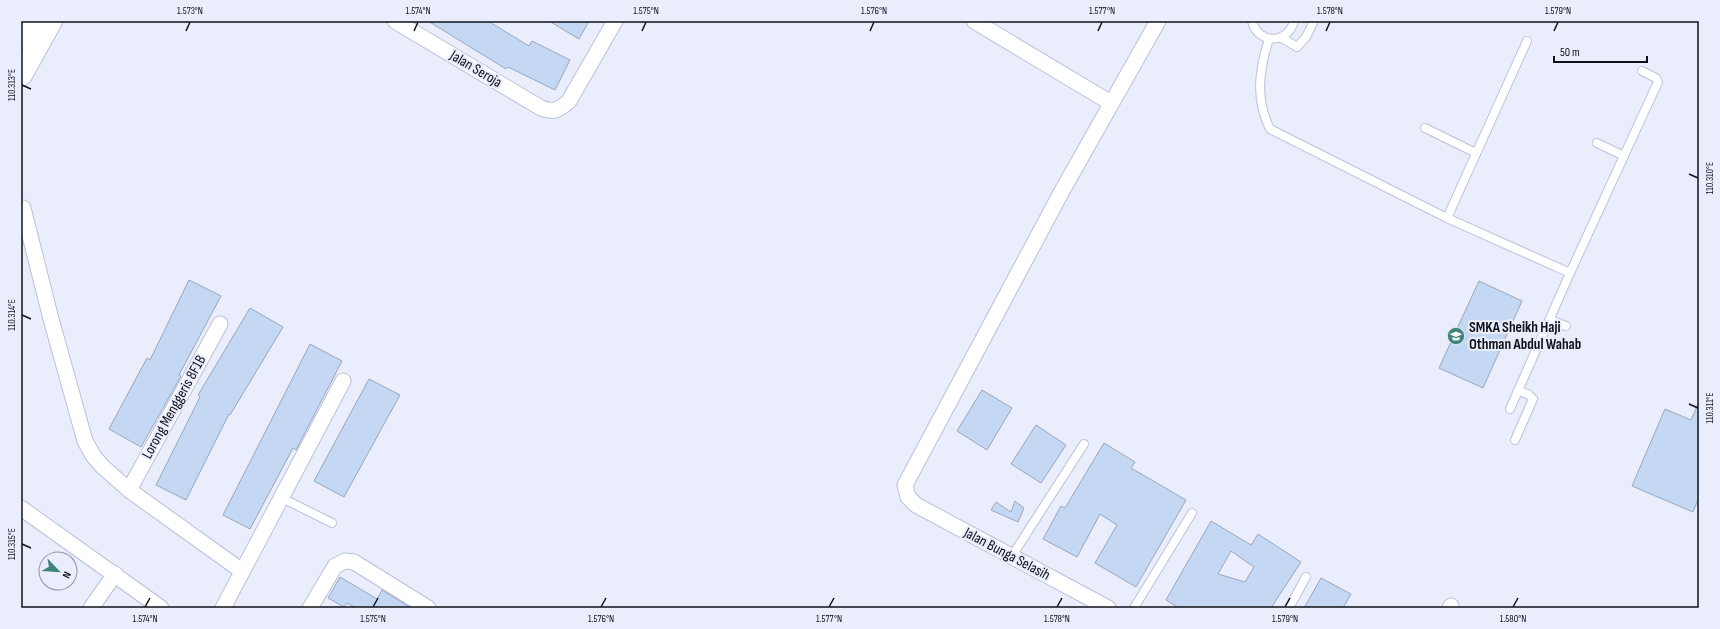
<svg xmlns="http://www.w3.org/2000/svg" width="1720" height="629" font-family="'Sofia Sans Condensed',sans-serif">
	<rect width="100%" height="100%" fill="#e9edfc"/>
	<g fill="#c5d8f3" stroke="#98a7bc" fill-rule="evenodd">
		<path d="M428,21H488L529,46L532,41L570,60L555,90L508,67L506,69Z"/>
		<path d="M549,21H589L579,39Z"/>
		<path d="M189,280L221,296L179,375L181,376L141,447L109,429L147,358L150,360Z"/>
		<path d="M1479,281L1522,301L1483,388L1439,368Z"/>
		<path d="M250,308L283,327L230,415L229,414L186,500L156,485L200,397L198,395Z"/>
		<path d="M310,344L342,361L296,450L293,448L250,529L223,515Z"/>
		<path d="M369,379L400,395L344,497L314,481Z"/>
		<path d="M982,390L1012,408L987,450L957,431Z"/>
		<path d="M1699,402V497L1693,512L1632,486L1665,409L1691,420Z"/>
		<path d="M1036,425L1066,445L1041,483L1011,464Z"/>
		<path d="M1104,443L1135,462L1131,468L1186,500L1136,587L1095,563L1117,525L1100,514L1077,557L1043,539L1061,506L1065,508Z"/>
		<path d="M1015,501L1024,508L1018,522L991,510L996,502L1011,512Z"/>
		<path d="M1211,521L1251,545L1258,534L1301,562L1271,608H1179L1166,600ZM1231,551L1254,567L1245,582L1218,574Z"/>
		<path d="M340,577L377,599L382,590L411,608H356L347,603L344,607L328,598Z"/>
		<path d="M1321,578L1351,594L1343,608H1304Z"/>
	</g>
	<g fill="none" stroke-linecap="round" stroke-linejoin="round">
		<defs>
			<g id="service">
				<path d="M1252,21C1258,45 1288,44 1294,21"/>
				<path d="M1282,38L1297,47L1306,37L1314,21"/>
				<path d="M1269,39C1259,70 1255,99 1270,129L1447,218L1570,273L1658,82L1656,78L1642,71"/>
				<path d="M1425,128L1476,153"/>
				<path d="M1597,143L1624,156"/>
				<path d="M1447,218L1527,41"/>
				<path d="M1551,320L1566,326"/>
				<path d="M1510,409L1570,273"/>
				<path d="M1515,440L1533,399L1529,395L1518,390"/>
				<path d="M282,498L332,523"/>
				<path d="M1012,556L1084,444"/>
				<path d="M1134,608L1192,513"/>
				<path d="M1289,608L1306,577"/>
			</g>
			<g id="minor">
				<path d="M395,21L541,108C554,113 559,110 569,101L615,21"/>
				<path d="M974,21L1111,103"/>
				<path d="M23,208L51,319L85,441L94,457L103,467L129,490L242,571"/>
				<path d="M129,490L220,324"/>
				<path d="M21,508L161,608"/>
				<path d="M91,608L115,574"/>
				<path d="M223,608L343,381"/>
				<path d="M310,608L335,566L345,561L354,562L428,608"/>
				<path d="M1108,608L916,505L908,497L905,485L1062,191L1158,21"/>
				<path d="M1450,608L1451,606"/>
			</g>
			<g id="primary">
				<path d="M21,37L29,21"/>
				<path d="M21,75L51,21"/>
			</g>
		</defs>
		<use href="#service" stroke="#bcc1da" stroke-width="10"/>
		<use href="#minor" stroke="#bcc1da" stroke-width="17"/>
		<use href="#primary" stroke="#bcc1da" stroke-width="24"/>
		<use href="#service" stroke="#fff" stroke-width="8"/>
		<use href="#minor" stroke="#fff" stroke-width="15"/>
		<use href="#primary" stroke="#fff" stroke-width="22"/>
	</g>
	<path fill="none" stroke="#0f1119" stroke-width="1.5" d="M186,31L190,22M414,31L418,22M642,31L646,22M870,31L874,22M1098,31L1102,22M1326,31L1330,22M1554,31L1558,22M22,85L31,89M1689,174L1698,178M22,315L31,319M1689,404L1698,408M22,544L31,548M145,607L150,598M373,607L378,598M601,607L606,598M829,607L834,598M1057,607L1062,598M1285,607L1290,598M1513,607L1518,598"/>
	<defs>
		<symbol id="school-disc" viewBox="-11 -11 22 22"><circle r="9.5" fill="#3d837b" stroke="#e9edfc"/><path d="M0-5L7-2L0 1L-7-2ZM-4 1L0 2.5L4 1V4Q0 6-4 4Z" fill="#fff"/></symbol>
	</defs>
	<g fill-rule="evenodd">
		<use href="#school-disc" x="1446" y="326" width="20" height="20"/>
	</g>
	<g text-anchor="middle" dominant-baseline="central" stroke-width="4" stroke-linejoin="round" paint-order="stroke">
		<g font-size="15" fill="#0f1119" stroke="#e9edfc">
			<text transform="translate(476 69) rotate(31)">Jalan Seroja</text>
			<text transform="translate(174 407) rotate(-61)">Lorong Menggeris 8F1B</text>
			<text transform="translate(1007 554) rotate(28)">Jalan Bunga Selasih</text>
		</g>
		<g font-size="15" font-weight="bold" fill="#0f1119" stroke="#e9edfc" text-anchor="start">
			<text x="1469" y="327">SMKA Sheikh Haji<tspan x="1469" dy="17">Othman Abdul Wahab</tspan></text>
		</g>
	</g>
	<rect width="1720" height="629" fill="none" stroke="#e9edfc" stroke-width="44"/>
	<g transform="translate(58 571) rotate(115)"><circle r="19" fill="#e9edfc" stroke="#9295a1"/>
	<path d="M0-3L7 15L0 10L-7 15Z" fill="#3d837b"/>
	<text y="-6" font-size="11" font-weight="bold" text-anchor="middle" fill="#0f1119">N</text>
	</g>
	<path d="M1554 56v6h93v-6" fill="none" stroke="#0f1119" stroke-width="2"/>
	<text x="1560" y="56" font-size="12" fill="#0f1119" stroke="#e9edfc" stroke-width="3" paint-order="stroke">50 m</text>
	<rect x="22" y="22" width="1676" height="585" fill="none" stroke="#0f1119" stroke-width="1.5"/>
	<g font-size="10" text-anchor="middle" fill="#0f1119">
		<text x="190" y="14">1.573°N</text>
		<text x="418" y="14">1.574°N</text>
		<text x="646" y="14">1.575°N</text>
		<text x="874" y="14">1.576°N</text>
		<text x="1102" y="14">1.577°N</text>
		<text x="1330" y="14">1.578°N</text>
		<text x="1558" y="14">1.579°N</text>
		<text transform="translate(11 85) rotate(-90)" y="4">110.313°E</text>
		<text transform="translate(1709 178) rotate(-90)" y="4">110.310°E</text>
		<text transform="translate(11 315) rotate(-90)" y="4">110.314°E</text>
		<text transform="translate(1709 408) rotate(-90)" y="4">110.311°E</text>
		<text transform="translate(11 544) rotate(-90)" y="4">110.315°E</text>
		<text x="145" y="622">1.574°N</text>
		<text x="373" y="622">1.575°N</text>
		<text x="601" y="622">1.576°N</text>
		<text x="829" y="622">1.577°N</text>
		<text x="1057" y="622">1.578°N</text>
		<text x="1285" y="622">1.579°N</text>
		<text x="1513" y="622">1.580°N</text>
	</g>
</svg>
